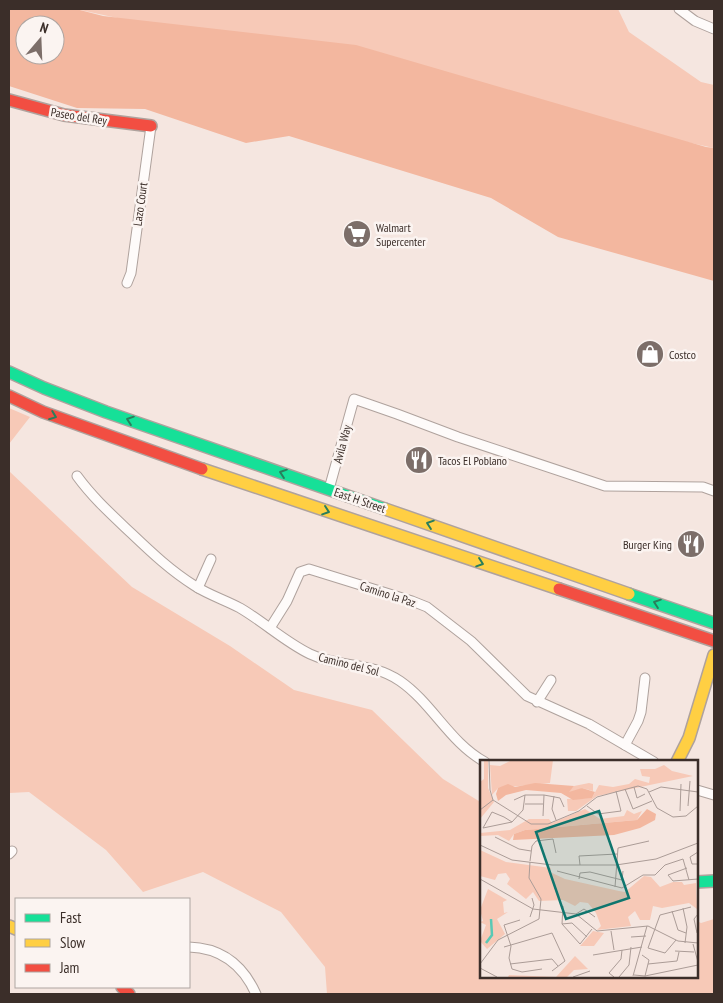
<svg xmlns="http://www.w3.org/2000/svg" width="723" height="1003" font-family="'PT Sans Narrow',sans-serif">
	<rect width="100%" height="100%" fill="#f5e6e0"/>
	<g fill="#f7c9b7">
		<path d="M76,9H618L629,32L701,82L714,85V148Z"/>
		<path d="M9,408L30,417L9,444Z"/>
		<path d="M9,471L132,587L230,646L294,690L372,710L443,779L482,803V977H697V921L701,923L714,919V994H327L325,967L281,912L203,872L143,892L106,850L29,792L9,793Z"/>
	</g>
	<path fill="#f3b79f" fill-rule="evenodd" d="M9,9H76L103,16L356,45L706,147L714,148V281L558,237L491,198L289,136L246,143L145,109L77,108L9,86ZM25,25H55V55H25Z"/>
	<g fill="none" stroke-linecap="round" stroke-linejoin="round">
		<defs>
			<g id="street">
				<path d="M679,9L695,21L714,29"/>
				<path d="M127,283L131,273L151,126"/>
				<path d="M77,476C93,498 112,515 131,533C152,553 171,571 195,586C209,595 225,600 240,608C264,622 285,642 310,654C339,668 371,661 400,681C432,703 450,743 485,762"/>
				<path d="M329,489L354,399L397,414L458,437L605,486L703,487L714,491"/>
				<path d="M198,588L211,559"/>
				<path d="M270,628L287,601L300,572L309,569L412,601L427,607L471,641L527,696L589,724L654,762"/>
				<path d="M537,702L551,680"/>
				<path d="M625,745L638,721L641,712L645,678"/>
				<path d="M697,790L714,795"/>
				<path d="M9,854L12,851"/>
				<path d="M189,947C222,948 243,965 256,994"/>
			</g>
			<g id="fast">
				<path d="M9,372L44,388L106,412L385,509"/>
				<path d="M629,594L714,623"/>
				<path d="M697,882L714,881"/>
			</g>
			<g id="slow">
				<path d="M202,469L559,589"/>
				<path d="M385,509L629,594"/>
				<path d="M677,762L689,738L714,655"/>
				<path d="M9,926L16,929"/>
			</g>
			<g id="jam">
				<path d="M9,100L64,115L151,126"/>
				<path d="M9,396L43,412L202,469"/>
				<path d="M559,589L714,641"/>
				<path d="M122,987L129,994"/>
			</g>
		</defs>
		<use href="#street" stroke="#afa29d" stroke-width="11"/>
		<use href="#fast" stroke="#afa29d" stroke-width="14"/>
		<use href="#slow" stroke="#afa29d" stroke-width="14"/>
		<use href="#jam" stroke="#afa29d" stroke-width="14"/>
		<use href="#street" stroke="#fefbfa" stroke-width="9"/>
		<use href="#fast" stroke="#16e098" stroke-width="11"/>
		<use href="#slow" stroke="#ffcf43" stroke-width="11"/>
		<use href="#jam" stroke="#f24e42" stroke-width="11"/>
	</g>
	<defs><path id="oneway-chevron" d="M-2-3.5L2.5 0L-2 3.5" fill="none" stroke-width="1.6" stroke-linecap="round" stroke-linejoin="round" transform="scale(1.25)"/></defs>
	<g stroke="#2a7e5b">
		<use href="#oneway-chevron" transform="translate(53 416) rotate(21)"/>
		<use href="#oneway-chevron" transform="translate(130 420) rotate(-161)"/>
		<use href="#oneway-chevron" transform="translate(283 473) rotate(-161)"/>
		<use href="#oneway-chevron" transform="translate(326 511) rotate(19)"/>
		<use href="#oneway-chevron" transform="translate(430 524) rotate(-161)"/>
		<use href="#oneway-chevron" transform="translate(480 563) rotate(19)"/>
		<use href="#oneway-chevron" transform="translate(657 603) rotate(-161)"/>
	</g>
	<defs>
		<symbol id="supermarket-disc" viewBox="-11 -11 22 22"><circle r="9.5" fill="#7c6e69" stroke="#fbf4f1"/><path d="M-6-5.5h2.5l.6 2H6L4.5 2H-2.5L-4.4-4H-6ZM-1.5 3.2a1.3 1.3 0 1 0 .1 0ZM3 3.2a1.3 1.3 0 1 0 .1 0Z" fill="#fff"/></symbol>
		<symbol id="shop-disc" viewBox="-11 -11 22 22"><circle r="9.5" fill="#7c6e69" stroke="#fbf4f1"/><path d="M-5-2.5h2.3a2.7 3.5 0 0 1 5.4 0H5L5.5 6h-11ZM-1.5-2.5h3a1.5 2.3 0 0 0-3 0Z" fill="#fff"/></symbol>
		<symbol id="restaurant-disc" viewBox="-11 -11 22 22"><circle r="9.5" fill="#7c6e69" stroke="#fbf4f1"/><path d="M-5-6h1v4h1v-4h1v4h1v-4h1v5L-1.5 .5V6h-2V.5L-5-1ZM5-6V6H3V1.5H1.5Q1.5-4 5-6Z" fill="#fff"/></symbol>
	</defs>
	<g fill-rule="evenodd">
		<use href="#supermarket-disc" x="341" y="218" width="32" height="32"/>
		<use href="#shop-disc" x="634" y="338" width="32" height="32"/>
		<use href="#restaurant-disc" x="403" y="444" width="32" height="32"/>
		<use href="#restaurant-disc" x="675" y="528" width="32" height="32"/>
	</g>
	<g text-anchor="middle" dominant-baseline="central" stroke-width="5" stroke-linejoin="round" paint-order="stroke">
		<g font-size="12" fill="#3b2e29" stroke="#fbf4f1">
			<text transform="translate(79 116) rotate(9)">Paseo del Rey</text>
			<text transform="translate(140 204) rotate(-82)">Lazo Court</text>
			<text transform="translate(342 444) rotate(-75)">Avila Way</text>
			<text transform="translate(360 500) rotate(19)">East H Street</text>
			<text transform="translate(388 594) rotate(18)">Camino la Paz</text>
			<text transform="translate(349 664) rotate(14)">Camino del Sol</text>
		</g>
		<g font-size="12" fill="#3b2e29" stroke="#fbf4f1" text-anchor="start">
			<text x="376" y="227">Walmart<tspan x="376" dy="14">Supercenter</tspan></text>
			<text x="669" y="354">Costco</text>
			<text x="438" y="460">Tacos El Poblano</text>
			<text x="672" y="544" text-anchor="end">Burger King</text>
		</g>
	</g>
	<g transform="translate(480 760)">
		<rect width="218" height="218" fill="#f5e6e0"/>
		<path d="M4,0H8V28L14,42L0,59V22L4,19ZM32,0H73L70,23L18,28L12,35L10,5L20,6ZM184,5L192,11L213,16L117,36L96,51H88L87,39L112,38L119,25L133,27L149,24L155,19L169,23L170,17L162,16L160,9H175ZM109,23L113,24V31L102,28L96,33L88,32L94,26ZM105,49L120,59L144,56L147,50L154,54L162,51L157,60L45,70L34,74L29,81L18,75L0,76V73L30,70L49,59H69L72,63ZM0,90L26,102L71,108L70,112L85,119L139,131L145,132L164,116L171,117L180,127L193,122H202L204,125L216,123L217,149L209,143L182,148L173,146L170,160H160L155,151L148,157L151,166L117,170L121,166L116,153L108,143L100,142L95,146L83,140L59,141L53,132L46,139L27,124L30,119L26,113L18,114L15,120L0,116ZM8,129L27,140L23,142L24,153L28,152L17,159L25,174L7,189L0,181L6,165L0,162L3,161L0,150ZM113,171L124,173L114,186H100ZM95,196L108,209L94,210L87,217H28L29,215L76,217Z" fill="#f7c9b7"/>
		<path d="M55,23L94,26L89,32L102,28L115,32L112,38L93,40L81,33L46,30L26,35L18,41L16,34L18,28L28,24L35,27ZM167,49L176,54L175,60L160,68L134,75L33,80L34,74L45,70L157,60Z" fill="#f3b79f"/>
		<path fill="none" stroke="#59c9b5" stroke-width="2.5" d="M6,183L12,175L11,159"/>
		<path fill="none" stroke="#ab9c97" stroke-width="1" d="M9,0L10,30L13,40L51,64H68L99,51L117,37L158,26L167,29L177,48L193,57L206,56L218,46M154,27L157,38L165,34M145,29L153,49L172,41M169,32L181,27L218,32M74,36L72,49L76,60M34,40L45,35H64L80,38L84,47M45,44H63M107,46L118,54L141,51L136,31M208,46L210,21M0,50L13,40M200,51L201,24M12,52L24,57L32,62L3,68ZM63,56L64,35M32,62L43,50L45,35M15,77L39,89L51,91M0,85L32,100L72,105H136L176,99L218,83M218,92L210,97L212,104H218M50,101L52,86L56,81L73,79L76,93M100,105L99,96L137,94M207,108L188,115L193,121L218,119M77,111L142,128L163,115H175L185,105L203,99L209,120M0,119L53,149L96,154L117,171L168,166L198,181L218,183M99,119L100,113L110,112L142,120L143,111M135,127L138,88L169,81M83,146L82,164L100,184L112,169M203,148L207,167L205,183M192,151L198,170L206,173M96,154L104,149L115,157M50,157L54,145L52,138M40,160L24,165L31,186L29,198L32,209L42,212L62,209M82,164L92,163L107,177M131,171L134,190M217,173L214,159L218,154M151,177L166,176M196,180L185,193L168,188L180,155L211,147M213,184L218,202M24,187L72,173L85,201L72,211M195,191L214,192M113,195L162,187M162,195L169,200L165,216M0,204L18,180L59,159L61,139L49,118L50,102M30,204L72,199L78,206M168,204L197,201L199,192M0,208L17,217M154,215L165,216L218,205M153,216L167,166M93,217L110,211M134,217L129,213L141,199L142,190M139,217L149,205L151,187"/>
		<path fill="#0f766e" fill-opacity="0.15" stroke="#0f766e" stroke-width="2.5" d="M119,51L149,138L86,159L56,72Z"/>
		<rect width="218" height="218" fill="none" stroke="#3b2e29" stroke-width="2.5"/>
	</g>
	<rect width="723" height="1003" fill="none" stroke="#3b2e29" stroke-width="20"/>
	<rect x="15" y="898" width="175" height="90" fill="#fbf4f1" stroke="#aea5a1"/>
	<rect x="25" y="914" width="25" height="8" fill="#16e098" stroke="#aea5a1"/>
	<text x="60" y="923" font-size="15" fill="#3b2e29">Fast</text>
	<rect x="25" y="939" width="25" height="8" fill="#ffcf43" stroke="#aea5a1"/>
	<text x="60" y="948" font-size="15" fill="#3b2e29">Slow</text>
	<rect x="25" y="964" width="25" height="8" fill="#f24e42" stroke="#aea5a1"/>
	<text x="60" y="973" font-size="15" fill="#3b2e29">Jam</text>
	<g transform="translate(40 40) rotate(19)"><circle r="24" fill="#fbf4f1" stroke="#aea5a1"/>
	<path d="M0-4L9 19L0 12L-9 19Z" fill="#7c6e69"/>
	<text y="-8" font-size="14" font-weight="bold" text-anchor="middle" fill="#3b2e29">N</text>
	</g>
</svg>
